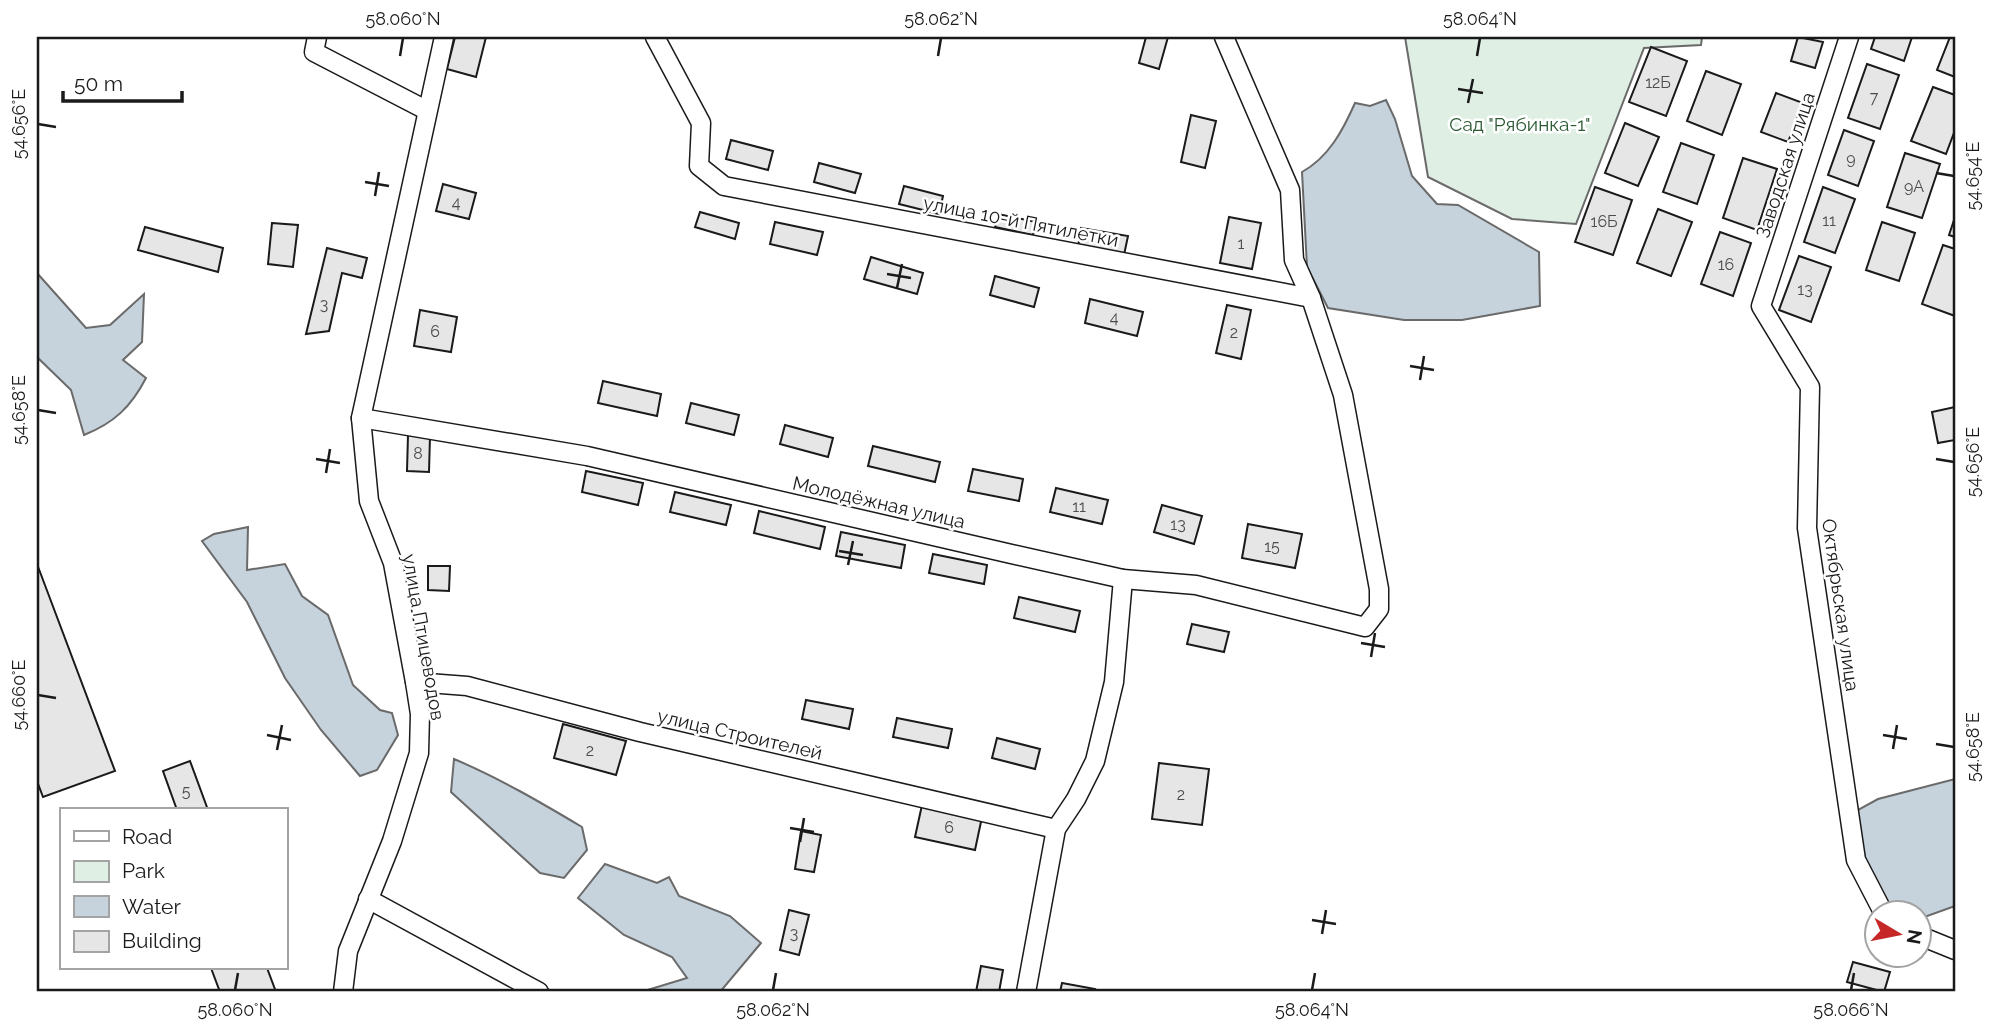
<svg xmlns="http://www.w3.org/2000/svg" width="1992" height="1029" font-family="Raleway,sans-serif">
	<rect width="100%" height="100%" fill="#fff"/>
	<path fill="#e0efe3" stroke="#6a6a6a" stroke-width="2" d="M1405,37H1702L1701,45L1644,48L1576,224L1512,219L1428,177Z"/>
	<g fill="#c6d2dc" stroke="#6a6a6a" stroke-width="2">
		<path d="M1386,100L1395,119L1412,176L1437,204L1458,205L1539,252L1540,306L1462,320H1404L1328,308L1307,267L1302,172C1329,157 1343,130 1355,103L1370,106Z"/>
		<path d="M37,273L86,328L110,325L144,294L142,342L123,360L146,378C131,407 114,423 84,435L71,390L37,357Z"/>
		<path d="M248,527L247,570L285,564L302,596L328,615L353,685L380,710L392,713L398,735L377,770L360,776L321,730L285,678L247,602L202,541L214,534Z"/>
		<path d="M454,759C499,778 540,802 582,827L587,850L564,878L540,873L451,792Z"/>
		<path d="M1955,779V906L1919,919L1918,914L1898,913L1883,901L1856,860V811L1878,799Z"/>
		<path d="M605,864L657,883L669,877L679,896L730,916L761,943L720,992H641L687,978L672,957L624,935L578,898Z"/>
	</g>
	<g fill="#e6e6e6" stroke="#1a1a1a" stroke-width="2">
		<path d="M455,37H486L476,77L447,69Z"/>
		<path d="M1146,37H1168L1159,69L1139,63Z"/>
		<path d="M1798,37L1823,42L1815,68L1791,61Z"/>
		<path d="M1875,37H1912L1904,61L1871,49Z"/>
		<path d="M1950,37H1955V77L1937,70Z"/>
		<path d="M1651,47L1687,61L1666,116L1629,102Z"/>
		<path d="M1867,64L1899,75L1880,129L1848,118Z"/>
		<path d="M1706,71L1741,84L1722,135L1687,121Z"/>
		<path d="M1933,87L1955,95V130L1946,154L1911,141Z"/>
		<path d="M1776,93L1803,103L1788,142L1761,132Z"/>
		<path d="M1191,115L1216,121L1205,168L1181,162Z"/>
		<path d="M1625,123L1659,137L1638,186L1605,173Z"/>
		<path d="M1844,130L1874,141L1858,186L1828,175Z"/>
		<path d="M731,140L773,151L768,170L726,159Z"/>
		<path d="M1681,143L1714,155L1697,204L1663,192Z"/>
		<path d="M1905,153L1940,164L1922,218L1887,207Z"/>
		<path d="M1743,158L1777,169L1757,230L1723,218Z"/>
		<path d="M819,163L861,174L855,193L814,182Z"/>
		<path d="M443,184L476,193L469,219L436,211Z"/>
		<path d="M904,186L943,196L939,214L899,204Z"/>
		<path d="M1595,187L1632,200L1613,255L1575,242Z"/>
		<path d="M1823,187L1855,199L1835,253L1804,242Z"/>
		<path d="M1658,209L1692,222L1671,276L1637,263Z"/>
		<path d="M700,212L739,223L735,239L695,227Z"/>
		<path d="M998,214L1036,222L1033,235L995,227Z"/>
		<path d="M1229,217L1261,223L1252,269L1220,263Z"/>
		<path d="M1955,217V237L1949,235Z"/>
		<path d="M775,222L823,232L817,255L770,244Z"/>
		<path d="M1882,222L1915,233L1899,281L1866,270Z"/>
		<path d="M272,223L298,225L293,267L268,264Z"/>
		<path d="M145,227L223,248L218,272L138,250Z"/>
		<path d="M1081,228L1128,236L1124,255L1078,247Z"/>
		<path d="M1720,232L1751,243L1733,296L1701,284Z"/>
		<path d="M1943,245L1955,249V316L1922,304Z"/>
		<path d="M327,248L367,258L362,278L342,273L329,331L306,334Z"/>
		<path d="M1799,256L1831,267L1811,322L1779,310Z"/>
		<path d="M871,257L923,273L917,294L864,279Z"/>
		<path d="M995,276L1039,288L1034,307L990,295Z"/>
		<path d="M1090,299L1143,312L1137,336L1085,323Z"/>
		<path d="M1227,305L1251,310L1241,359L1216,353Z"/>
		<path d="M420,310L457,317L451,352L414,346Z"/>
		<path d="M603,381L661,394L657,416L598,403Z"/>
		<path d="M691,403L739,415L734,435L686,423Z"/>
		<path d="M1955,407V440L1938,443L1932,412Z"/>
		<path d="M785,425L833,438L828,457L780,444Z"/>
		<path d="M408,435L430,436L429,472L407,471Z"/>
		<path d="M873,446L940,462L935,482L868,466Z"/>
		<path d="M973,469L1023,479L1019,501L968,491Z"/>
		<path d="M586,471L643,483L638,505L582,492Z"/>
		<path d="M1056,488L1108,500L1102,524L1050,512Z"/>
		<path d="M675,492L731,505L726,525L670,512Z"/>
		<path d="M1162,505L1202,516L1194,544L1154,532Z"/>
		<path d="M759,511L825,527L820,549L754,533Z"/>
		<path d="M1248,524L1302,534L1295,568L1242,558Z"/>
		<path d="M841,532L905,545L901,568L836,556Z"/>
		<path d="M933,554L987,565L984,584L929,573Z"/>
		<path d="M37,564L115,771L43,797L37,781Z"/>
		<path d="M428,566H450L449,591L428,590Z"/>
		<path d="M1019,597L1080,611L1075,632L1014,618Z"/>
		<path d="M1192,624L1229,632L1224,652L1187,644Z"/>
		<path d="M806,700L853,709L849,729L802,719Z"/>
		<path d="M897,718L952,729L948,748L893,737Z"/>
		<path d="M563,724L626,741L616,775L554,758Z"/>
		<path d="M997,738L1040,749L1035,769L992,758Z"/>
		<path d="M190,761L208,810H177L163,771Z"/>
		<path d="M1159,763L1209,769L1202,825L1152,819Z"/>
		<path d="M922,805L982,817L975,850L915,837Z"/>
		<path d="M801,831L821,835L814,872L795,869Z"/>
		<path d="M789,910L809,915L799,955L780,950Z"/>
		<path d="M1853,962L1890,972L1884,992L1847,982Z"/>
		<path d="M981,966L1003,970L999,992H976Z"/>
		<path d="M211,968H267L276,992H220Z"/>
		<path d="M1062,983L1095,989L1094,992H1060Z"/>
	</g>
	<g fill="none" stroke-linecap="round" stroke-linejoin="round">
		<defs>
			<g id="minor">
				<path d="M317,37L314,52L426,110"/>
				<path d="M655,37L701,123L699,166L724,186L1311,298"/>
				<path d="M1849,37L1761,306L1810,387L1807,528L1856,860L1884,914"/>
				<path d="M361,418L587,456L1007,553L1123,579L1196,585L1365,627L1379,609V589L1343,395L1311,298L1294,260L1290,190L1224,37"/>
				<path d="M415,682L467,686L640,732L1056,829"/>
				<path d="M368,899L539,992"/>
				<path d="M1918,935L1955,950"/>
				<path d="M343,992L348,951L392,841L419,753L420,714L415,682L393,563L369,501L361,418L444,37"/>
				<path d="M1026,992L1056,829L1076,799L1095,761L1114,682L1123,579"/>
			</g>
		</defs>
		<use href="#minor" stroke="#1a1a1a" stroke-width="21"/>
		<use href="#minor" stroke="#fff" stroke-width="18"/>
	</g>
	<path fill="none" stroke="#1a1a1a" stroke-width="2.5" d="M400,56L403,38M938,56L941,38M1477,56L1480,38M1458,89L1483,93M1468,103L1473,79M38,124L56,127M1936,173L1954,176M365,182L389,186M375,196L379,172M887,274L911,278M897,288L902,264M1410,366L1434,370M1420,380L1424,356M38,410L56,413M316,459L340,463M1936,459L1954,462M326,473L330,449M839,551L863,555M848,565L853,541M1361,643L1385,647M1371,657L1375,633M38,695L56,698M267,735L291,740M1883,735L1907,739M1936,744L1954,747M1893,749L1897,725M277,750L282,725M790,828L814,832M800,842L804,818M1312,920L1336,924M1322,934L1326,910M235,990L238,973M773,990L776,973M1312,990L1315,973M1851,990L1854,973"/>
	<g text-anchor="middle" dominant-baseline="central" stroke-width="5" stroke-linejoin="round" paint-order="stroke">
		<g font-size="16" fill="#4d4d4d">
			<text x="1658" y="82">12Б</text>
			<text x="1874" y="97">7</text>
			<text x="1851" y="158">9</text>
			<text x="1914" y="186">9А</text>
			<text x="456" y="202">4</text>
			<text x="1829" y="220">11</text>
			<text x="1604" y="221">16Б</text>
			<text x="1241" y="243">1</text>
			<text x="1726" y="264">16</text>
			<text x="1805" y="289">13</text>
			<text x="324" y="304">3</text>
			<text x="1114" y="317">4</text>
			<text x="435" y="331">6</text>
			<text x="1234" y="332">2</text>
			<text x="418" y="453">8</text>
			<text x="1079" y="506">11</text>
			<text x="1178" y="524">13</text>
			<text x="1272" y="546">15</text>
			<text x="590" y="750">2</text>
			<text x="186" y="791">5</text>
			<text x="1181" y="794">2</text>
			<text x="949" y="827">6</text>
			<text x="794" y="933">3</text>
		</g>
		<g font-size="19" fill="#2b5a34" stroke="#fff">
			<text x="1520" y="124">Сад "Рябинка-1"</text>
		</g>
		<g font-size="19" fill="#1a1a1a" stroke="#fff">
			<text transform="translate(1785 165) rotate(-72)">Заводская улица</text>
			<text transform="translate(1021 221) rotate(11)">улица 10-й Пятилетки</text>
			<text transform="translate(879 502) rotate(13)">Молодёжная улица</text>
			<text transform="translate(1841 605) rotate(82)">Октябрьская улица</text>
			<text transform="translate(424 637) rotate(80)">улица Птицеводов</text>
			<text transform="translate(740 734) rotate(13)">улица Строителей</text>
		</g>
	</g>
	<rect width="1992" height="1029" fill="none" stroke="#ffffff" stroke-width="77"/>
	<rect x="60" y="808" width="228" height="161" fill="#ffffff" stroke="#a3a3a3" stroke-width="2"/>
	<rect x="74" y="831" width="35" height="10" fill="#ffffff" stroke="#a3a3a3" stroke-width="2"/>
	<text x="122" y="844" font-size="21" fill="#1a1a1a">Road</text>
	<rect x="74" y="861" width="35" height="21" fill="#e0efe3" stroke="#a3a3a3" stroke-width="2"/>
	<text x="122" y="878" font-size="21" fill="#1a1a1a">Park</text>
	<rect x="74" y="896" width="35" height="21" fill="#c6d2dc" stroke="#a3a3a3" stroke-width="2"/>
	<text x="122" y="914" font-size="21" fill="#1a1a1a">Water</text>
	<rect x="74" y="931" width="35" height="21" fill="#e6e6e6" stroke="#a3a3a3" stroke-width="2"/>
	<text x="122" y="948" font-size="21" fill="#1a1a1a">Building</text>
	<g transform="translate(1898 934) rotate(100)"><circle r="33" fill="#ffffff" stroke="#a3a3a3" stroke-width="2"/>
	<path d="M0-5L12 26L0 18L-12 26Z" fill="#c62828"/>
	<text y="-10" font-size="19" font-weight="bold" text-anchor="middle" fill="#1a1a1a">N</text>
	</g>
	<path d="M63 91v10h119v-10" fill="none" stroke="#1a1a1a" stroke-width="3.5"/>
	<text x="74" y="91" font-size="21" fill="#1a1a1a" stroke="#ffffff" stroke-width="5" paint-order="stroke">50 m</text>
	<rect x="38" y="38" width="1916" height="952" fill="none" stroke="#1a1a1a" stroke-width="2.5"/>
	<g font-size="18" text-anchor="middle" fill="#1a1a1a">
		<text x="403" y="25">58.060°N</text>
		<text x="941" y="25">58.062°N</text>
		<text x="1480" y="25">58.064°N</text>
		<text transform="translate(19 124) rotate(-90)" y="6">54.656°E</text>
		<text transform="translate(1973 176) rotate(-90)" y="6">54.654°E</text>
		<text transform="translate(19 410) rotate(-90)" y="6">54.658°E</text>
		<text transform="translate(1973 462) rotate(-90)" y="6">54.656°E</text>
		<text transform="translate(19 695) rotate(-90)" y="6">54.660°E</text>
		<text transform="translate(1973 747) rotate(-90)" y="6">54.658°E</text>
		<text x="235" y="1016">58.060°N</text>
		<text x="773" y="1016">58.062°N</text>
		<text x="1312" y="1016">58.064°N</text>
		<text x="1851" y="1016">58.066°N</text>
	</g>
</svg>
